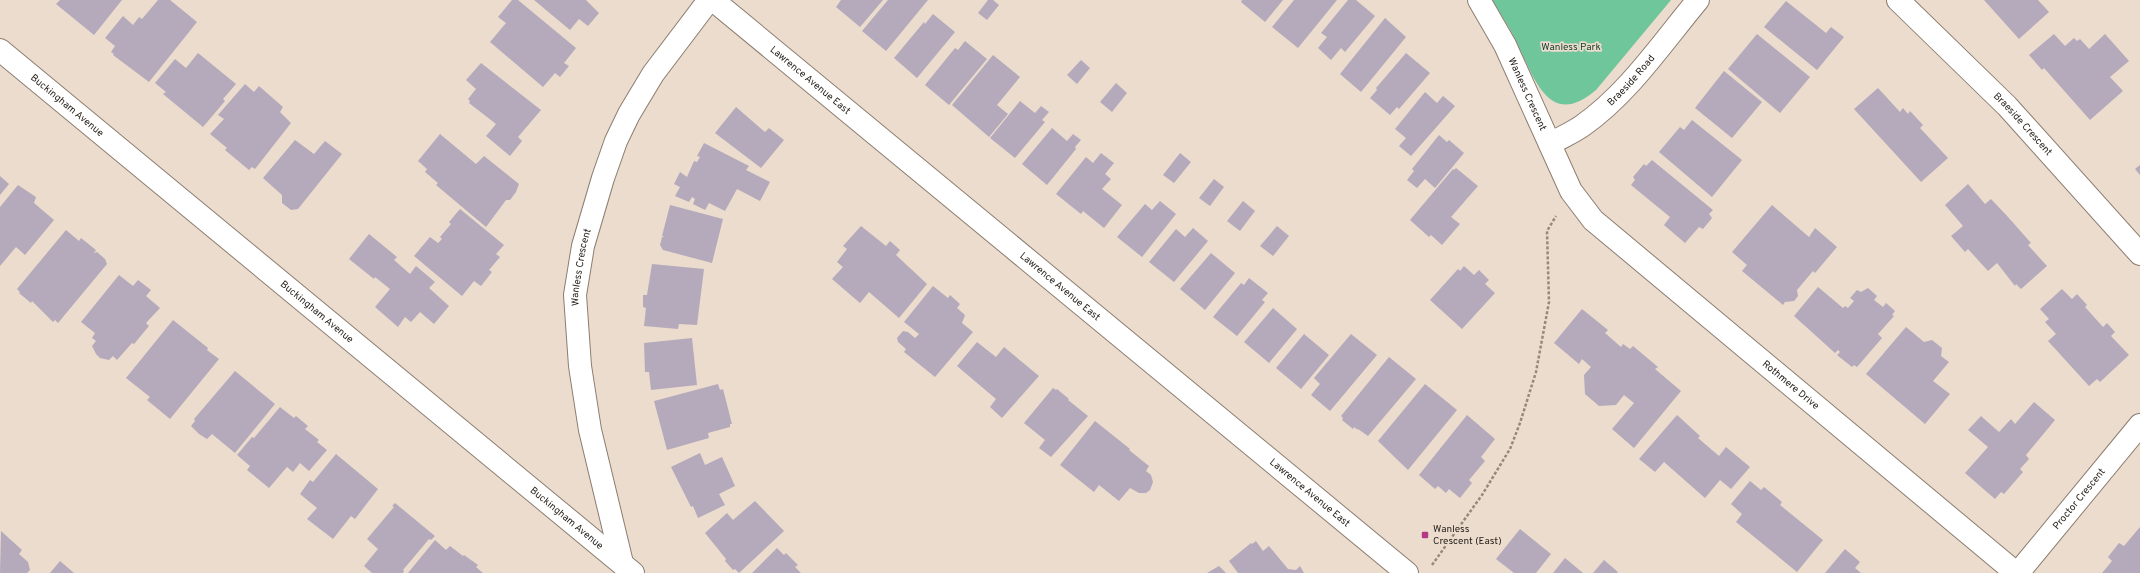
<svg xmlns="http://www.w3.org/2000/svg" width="2140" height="573" font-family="Overpass,sans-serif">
	<rect width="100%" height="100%" fill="#ecdccd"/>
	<path fill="#70c69b" d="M1492,0H1671L1596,90C1550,130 1534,78 1518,45C1511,30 1501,14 1492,0Z"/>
	<g fill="#b4aabb">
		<path d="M60,0H122L94,35L56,4Z"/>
		<path d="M158,0H170L197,22L149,82L113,55L114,54L111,52L115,46L105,38L123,16L133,25L139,17L142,19Z"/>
		<path d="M512,0H518L576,48L564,63L569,66L560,77L555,73L543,87L490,42L506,23L498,17Z"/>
		<path d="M534,0H586L599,13L588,26L579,19L570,30Z"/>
		<path d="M841,0H883L860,27L836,7Z"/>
		<path d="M888,0H928L886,51L862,31Z"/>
		<path d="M988,0H993L999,5L987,20L978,13Z"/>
		<path d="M1242,0H1283L1265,22L1241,2Z"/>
		<path d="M1294,0H1337L1298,48L1272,27Z"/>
		<path d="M1348,0H1356L1375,16L1345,52L1341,48L1331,60L1318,48L1327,37L1321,33Z"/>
		<path d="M1984,0H2038L2049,12L2019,39Z"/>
		<path d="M1786,1L1826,33L1831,27L1844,37L1817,70L1764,27Z"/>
		<path d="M933,14L955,32L917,78L894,58L924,22L925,24Z"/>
		<path d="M1385,18L1406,37L1361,92L1340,74Z"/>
		<path d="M1757,34L1810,77L1780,113L1728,69Z"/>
		<path d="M2054,34L2065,46L2074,38L2077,41L2080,39L2089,49L2105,34L2129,61L2110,77L2123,91L2090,120L2044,68L2042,70L2029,55Z"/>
		<path d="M965,41L987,59L949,105L925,85L955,48L958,50Z"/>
		<path d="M198,53L236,84L223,99L225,101L203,127L163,94L166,92L155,83L175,59L186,68Z"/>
		<path d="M1406,53L1430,73L1399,109L1397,107L1390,115L1370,98L1377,90L1376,88Z"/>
		<path d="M993,55L1020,77L997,105L1008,114L989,137L952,105Z"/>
		<path d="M1081,60L1090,68L1077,84L1067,75Z"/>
		<path d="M481,63L541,110L518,137L522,141L510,156L486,136L496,124L469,103L470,101L468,99L476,89L466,80Z"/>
		<path d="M1724,71L1762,102L1732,138L1695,108Z"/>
		<path d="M1116,83L1127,93L1112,112L1100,102Z"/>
		<path d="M245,84L254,92L259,86L283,107L280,112L291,123L255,169L252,167L249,170L225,150L227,148L210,134L224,119L218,115Z"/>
		<path d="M1878,88L1900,112L1903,108L1908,114L1910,111L1923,125L1920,128L1948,158L1921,182L1854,109Z"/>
		<path d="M1425,92L1437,103L1443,96L1455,106L1411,156L1399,146L1406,138L1395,129Z"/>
		<path d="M1020,101L1035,113L1041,106L1049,112L1042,120L1045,122L1015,158L990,138Z"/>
		<path d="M736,107L765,132L769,128L784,140L761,168L715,133Z"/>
		<path d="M1692,120L1742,160L1712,197L1659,152L1680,127L1684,130Z"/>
		<path d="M1052,128L1067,141L1073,134L1081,140L1075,147L1076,149L1047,185L1022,164Z"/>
		<path d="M440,134L476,164L484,156L519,184L516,192L510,200H506L486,227L436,185L438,183L425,172L427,169L418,161Z"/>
		<path d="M1439,135L1447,142L1449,140L1464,153L1435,188L1425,179L1417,188L1407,180L1414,171L1412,169Z"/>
		<path d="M295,140L314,154L325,141L342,154L298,209L291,210L282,203V195L263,178Z"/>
		<path d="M704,143L749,166L746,170L770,182L760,201L737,189L725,211L709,203L705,210L693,204L695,199L692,197L689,202L675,196L680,187L674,184L680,172L687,177L694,161L697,162L700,157L697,156Z"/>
		<path d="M1101,153L1114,163L1105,174L1111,179L1102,189L1122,205L1104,228L1083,211L1081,214L1056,194L1086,157L1093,163Z"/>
		<path d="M1180,153L1191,162L1174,183L1163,175Z"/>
		<path d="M1652,160L1713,210L1709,214L1712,218L1703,229L1699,227L1685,243L1664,225L1670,217L1631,185L1635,180L1633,177L1644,164L1646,166Z"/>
		<path d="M2140,165V175L2135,169Z"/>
		<path d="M1456,168L1478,186L1451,217L1460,224L1442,245L1431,235L1429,237L1410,220L1453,169L1454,170Z"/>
		<path d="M0,176L9,184L0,195Z"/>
		<path d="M1214,179L1224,187L1210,206L1199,198Z"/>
		<path d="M1968,184L1985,204L1991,199L2008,217L2031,243L2028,245L2047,266L2021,289L2016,284L2015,286L1997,263L1988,271L1968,249L1965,252L1951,236L1963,226L1945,205Z"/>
		<path d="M18,185L36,197L34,203L54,220L25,255L16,247L0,266V207Z"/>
		<path d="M1160,201L1176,214L1142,257L1117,237L1145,204L1152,210Z"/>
		<path d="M1243,201L1255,211L1240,231L1227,221Z"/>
		<path d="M670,205L723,219L712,263L663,250L660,245L662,237L665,236H662Z"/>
		<path d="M1772,205L1809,237L1815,228L1837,247L1815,273L1813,271L1797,290L1798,296L1794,301L1785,302L1783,305L1742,271L1747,265L1732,252Z"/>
		<path d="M460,209L504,245L496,254L500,257L489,270L492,272L481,286L474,281L462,296L414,256L430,237L438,243L442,239L440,237L451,224L449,222Z"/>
		<path d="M861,226L886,246L890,241L900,250L896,255L927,284L899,318L869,292L860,303L832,279L843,267L837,262L847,249L843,246Z"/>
		<path d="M1277,226L1289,236L1273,256L1260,246Z"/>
		<path d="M1193,228L1208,241L1174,282L1149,262L1176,229L1185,237Z"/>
		<path d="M66,230L79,241L81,238L96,250L94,253L97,252L105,259L107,264L58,323L55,320L53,322L32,301L31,303L19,293L20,292L17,289Z"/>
		<path d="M369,234L397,257L394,260L410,274L416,266L435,282L429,288L449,306L434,324L420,312L411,322L405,317L398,327L375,307L390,289L375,277L374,279L349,259Z"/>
		<path d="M1211,253L1235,273L1205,310L1180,289Z"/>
		<path d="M652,264L704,269L697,325L679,324L678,329L644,326L646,308L643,307V295H647Z"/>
		<path d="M1464,266L1474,275L1479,270L1489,280L1485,284L1495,293L1462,329L1430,300L1458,269L1460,271Z"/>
		<path d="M119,275L133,286L138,280L151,290L146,296L160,308L146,323L149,326L134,344L132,343L117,360L113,356L109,360L100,358L96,354L92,346L96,341L92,338L95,333L81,322Z"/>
		<path d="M1249,278L1268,293L1262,300L1265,302L1237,336L1213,317L1241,283L1244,285Z"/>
		<path d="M933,286L948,298L950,295L960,304L957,308L965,315L962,323L973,332L935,377L904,352L906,349L898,342L897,338L903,331L908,332L915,338L919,334L904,322Z"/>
		<path d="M1818,287L1843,308L1845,306L1848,308L1854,301L1850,298L1857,290L1861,292L1868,288L1877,296L1874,300L1883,307L1886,303L1895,311L1892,315L1894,316L1878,334L1882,338L1857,367L1854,365L1852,367L1837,355L1840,352L1838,350L1835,353L1794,316Z"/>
		<path d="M2062,289L2072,299L2077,294L2087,305L2085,307L2103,327L2107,323L2115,332L2111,336L2129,355L2100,382L2097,379L2089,386L2048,341L2056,334L2045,322L2049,319L2040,309Z"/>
		<path d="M1273,308L1297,329L1269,363L1244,342Z"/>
		<path d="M1582,309L1608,330L1605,333L1621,347L1623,344L1630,349L1633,346L1658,367L1655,369L1681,391L1634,448L1612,429L1634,403L1624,395L1616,405L1599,406L1585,394L1584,375L1591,367L1582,359L1579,364L1554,343Z"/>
		<path d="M173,320L208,348L207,350L219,359L170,419L147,400L150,397L126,378Z"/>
		<path d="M1906,327L1924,342L1932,340L1942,348L1941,356L1949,362L1933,381L1950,394L1925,424L1866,374Z"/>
		<path d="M1304,334L1329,355L1301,389L1276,368Z"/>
		<path d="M1351,334L1377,355L1330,411L1311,395L1320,384L1314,378Z"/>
		<path d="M692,338L697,385L651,390L649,372H645L644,343Z"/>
		<path d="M977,342L996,357L1004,347L1039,376L1002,418L990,407L996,399L957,366Z"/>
		<path d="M1389,357L1416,379L1368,436L1358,429V430L1354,427L1353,429L1342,420L1343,418L1341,416Z"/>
		<path d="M235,371L275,404L235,453L212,434L207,439L199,434L191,426L195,421L194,419Z"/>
		<path d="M718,384L720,390L723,389L732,424H730V427L708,433L709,438L667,450L654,401Z"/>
		<path d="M1425,384L1457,410L1408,470L1378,441Z"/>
		<path d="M1053,388L1056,390L1057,389L1069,399L1068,400L1088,416L1051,457L1039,448L1045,440L1024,423Z"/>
		<path d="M2034,402L2055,420L2026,455L2029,459L2020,469L2023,472L2004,494L2001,492L1995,499L1965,473L1988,447L1968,430L1981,416L1999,432L2011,419L2015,424Z"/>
		<path d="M280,407L294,418L296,416L308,426L305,429L319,440L317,442L327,450L309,471L300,463L293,472L287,467L269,488L247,470L250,466L237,455L252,437L254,438Z"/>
		<path d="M1467,415L1495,439L1481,457L1485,461L1469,480L1472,483L1460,498L1449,489L1446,493L1438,486L1435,489L1419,475Z"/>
		<path d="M1677,415L1700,436L1698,438L1719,456L1726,447L1750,467L1731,489L1720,480L1705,498L1664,462L1655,472L1639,459Z"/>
		<path d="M1095,421L1130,449L1129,450L1149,466L1146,471L1151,475L1153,482L1150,490L1146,493H1139L1130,488L1119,501L1099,485L1094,492L1060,465Z"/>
		<path d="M700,453L705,465L722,457L735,486L719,494L725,505L698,518L693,506L691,507L671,467Z"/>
		<path d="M336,454L378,489L355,519L351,516L333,539L307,519L317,508L300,494L310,480L313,482Z"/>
		<path d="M1750,481L1761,490L1764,487L1782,502L1780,505L1823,540L1797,572L1736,522L1742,514L1731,504Z"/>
		<path d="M755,501L784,531L739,573L735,569L733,570L725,561L726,559L705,533L727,513L733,520Z"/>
		<path d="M395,503L435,536L431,540L429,539L403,570L404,571L403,573H372L364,566L378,549L367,539L394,507L392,506Z"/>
		<path d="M2140,527V573H2102L2112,561L2108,557L2119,543L2124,546Z"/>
		<path d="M1520,529L1551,554L1536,573H1514L1496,559Z"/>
		<path d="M1,531L22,550L19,554L28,562L30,570L27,573H0Z"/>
		<path d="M435,540L446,550L450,546L463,556L464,555L478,565L476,567L483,573H408Z"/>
		<path d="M1256,541L1263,551L1269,546L1288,569L1296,570L1300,566L1304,573H1238L1229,561L1251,543L1252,544Z"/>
		<path d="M777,548L784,555L786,553L798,565L795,567L801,573H752Z"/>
		<path d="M1845,549L1860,562L1855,568L1861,573H1825Z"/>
		<path d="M1565,558L1583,573H1553Z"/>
		<path d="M1604,560L1618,572L1617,573H1593Z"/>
		<path d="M60,561L74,573H50Z"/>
		<path d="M1219,566L1226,573H1207Z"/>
	</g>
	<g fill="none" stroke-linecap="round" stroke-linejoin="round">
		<defs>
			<g id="minor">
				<path id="s1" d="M1479,0L1505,45L1571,191L1593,220L2016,573"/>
				<path id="s2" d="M1898,0L2007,106L2140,254"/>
				<path id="s3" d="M0,50L633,573"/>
				<path id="s4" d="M1550,144C1560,138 1572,133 1582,126C1628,94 1662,43 1698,0"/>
				<path id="s5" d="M622,563L590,430L580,366L575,295L583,246L603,178L616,141L629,114L653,74L709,0"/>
				<path id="s6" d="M2018,573L2140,425"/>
			</g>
			<g id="major">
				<path id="s7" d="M713,0L1407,573"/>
			</g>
		</defs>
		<use href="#minor" stroke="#8b7d70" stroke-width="24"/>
		<use href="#major" stroke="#8b7d70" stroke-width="24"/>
		<path stroke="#94897e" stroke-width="2.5" stroke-dasharray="3 2" stroke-linecap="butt" d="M1432,565L1482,495L1510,449L1520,423L1536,372L1549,302L1547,231L1556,216"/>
		<use href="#minor" stroke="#fff" stroke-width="22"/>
		<use href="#major" stroke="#fff" stroke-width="22"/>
	</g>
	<rect fill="#b53888" stroke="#ecdccd" stroke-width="1.5" x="1421" y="531" width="8" height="8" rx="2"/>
	<g text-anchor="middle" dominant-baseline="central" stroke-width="3.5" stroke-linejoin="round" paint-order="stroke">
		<g font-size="10" fill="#113b28" stroke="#ecdccd">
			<text x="1571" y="47">Wanless Park</text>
		</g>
		<g font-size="10" fill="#241e19" stroke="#ecdccd">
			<text stroke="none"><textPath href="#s4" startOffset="104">Braeside Road</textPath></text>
			<text stroke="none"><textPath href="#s7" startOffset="126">Lawrence Avenue East</textPath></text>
			<text stroke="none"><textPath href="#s1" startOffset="106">Wanless Crescent</textPath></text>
			<text stroke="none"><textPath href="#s3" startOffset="87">Buckingham Avenue</textPath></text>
			<text stroke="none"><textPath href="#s2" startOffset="176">Braeside Crescent</textPath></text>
			<text stroke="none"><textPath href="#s5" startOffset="301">Wanless Crescent</textPath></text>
			<text stroke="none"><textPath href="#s7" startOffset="450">Lawrence Avenue East</textPath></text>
			<text stroke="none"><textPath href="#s3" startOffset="411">Buckingham Avenue</textPath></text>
			<text stroke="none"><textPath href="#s1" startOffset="506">Rothmere Drive</textPath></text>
			<text stroke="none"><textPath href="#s7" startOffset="774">Lawrence Avenue East</textPath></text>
			<text stroke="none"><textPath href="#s6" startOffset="96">Proctor Crescent</textPath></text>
			<text stroke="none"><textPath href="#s3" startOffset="735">Buckingham Avenue</textPath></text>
		</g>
		<g font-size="10" fill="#241e19" stroke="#ecdccd" text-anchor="start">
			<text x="1433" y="529">Wanless<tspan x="1433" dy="12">Crescent (East)</tspan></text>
		</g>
	</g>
</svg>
